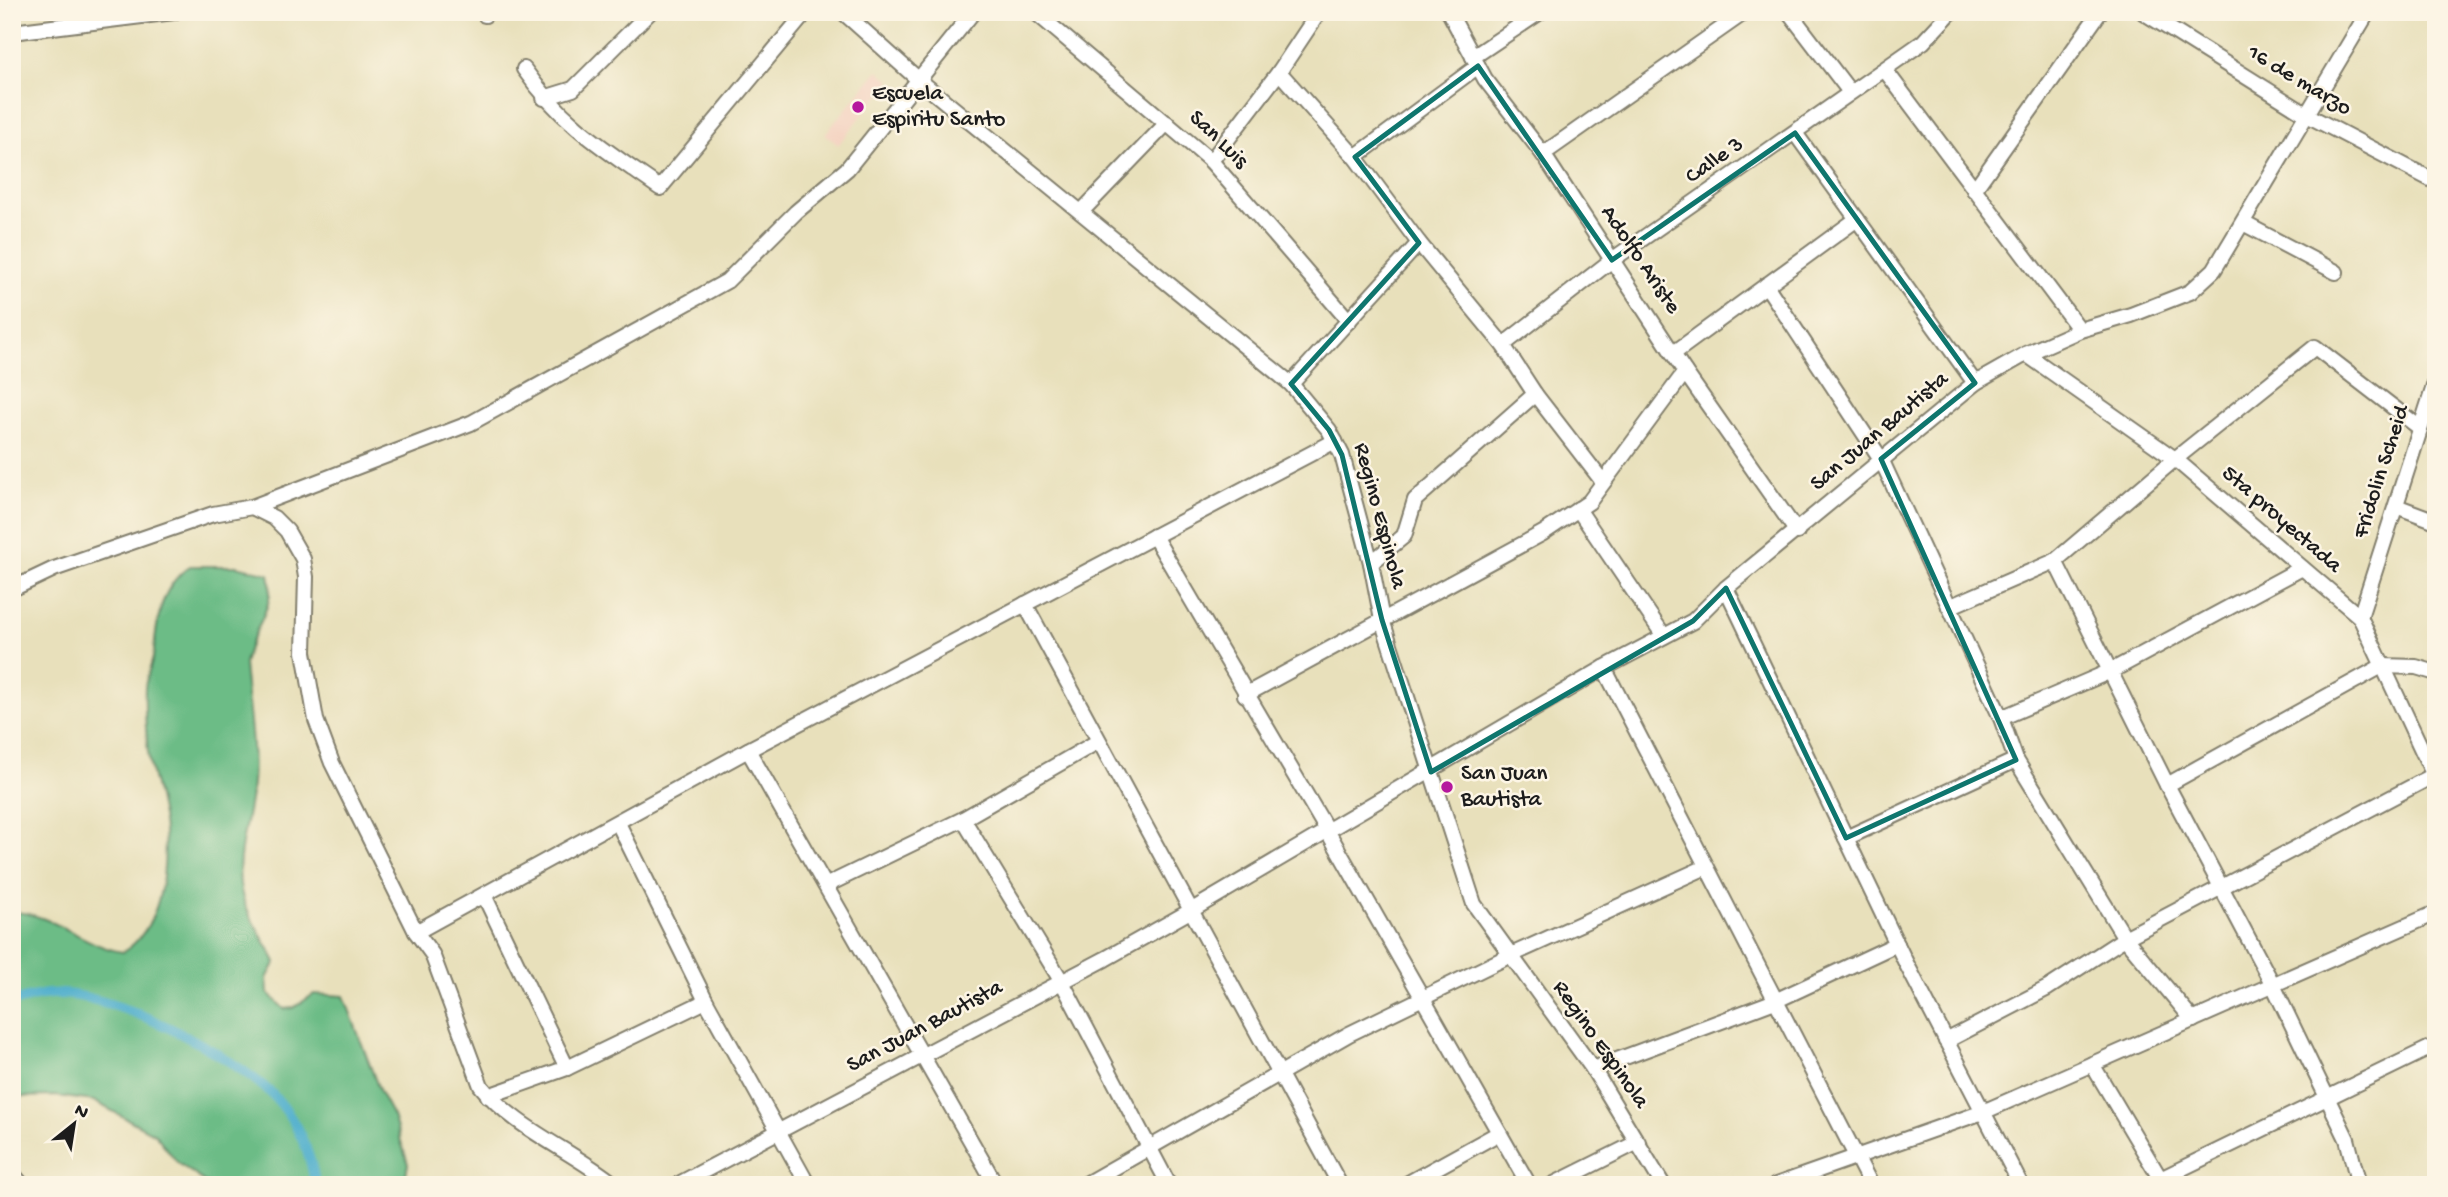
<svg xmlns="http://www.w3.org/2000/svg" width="2448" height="1197" font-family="'Gochi Hand',sans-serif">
	<rect width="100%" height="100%" fill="#fcf5e5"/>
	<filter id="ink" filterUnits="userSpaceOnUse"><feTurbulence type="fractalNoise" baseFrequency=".0143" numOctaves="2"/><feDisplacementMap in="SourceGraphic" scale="14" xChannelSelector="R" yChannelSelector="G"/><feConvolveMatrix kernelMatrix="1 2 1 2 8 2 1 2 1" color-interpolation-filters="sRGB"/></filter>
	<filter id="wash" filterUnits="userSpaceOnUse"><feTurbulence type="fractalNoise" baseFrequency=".00686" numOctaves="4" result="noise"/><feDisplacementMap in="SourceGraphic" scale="28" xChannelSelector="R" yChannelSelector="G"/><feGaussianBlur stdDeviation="1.57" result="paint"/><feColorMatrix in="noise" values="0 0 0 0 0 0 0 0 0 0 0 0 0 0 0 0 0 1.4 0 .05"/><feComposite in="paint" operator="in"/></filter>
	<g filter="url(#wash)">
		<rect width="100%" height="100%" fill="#e8e0bb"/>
		<path fill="#f4d3c1" d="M878,70L891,81L838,145L825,134Z"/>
		<path fill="#6cbc86" stroke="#446c51" stroke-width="2" d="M190,566H237L269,574C277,608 250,632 244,664C247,703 255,744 252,783C250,817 234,857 241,890C245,914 265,940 276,962L267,978L268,993L284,1009L293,1008L314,994L344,996L380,1092L393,1116L408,1164L404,1185H209L177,1162L155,1134L94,1101L56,1096L12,1097V912C54,913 83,946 123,952C161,928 167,873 164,831C162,804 151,778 148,752C146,731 144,708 145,688C146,675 153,664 154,651C157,618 161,586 190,566Z"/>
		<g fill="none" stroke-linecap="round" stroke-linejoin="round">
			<path stroke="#4daecc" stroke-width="10" d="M12,1002C24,999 37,995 49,994C110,990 228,1052 272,1094C294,1115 312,1154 315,1185"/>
		</g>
	</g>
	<g filter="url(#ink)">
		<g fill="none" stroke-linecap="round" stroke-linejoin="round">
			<defs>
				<g id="minor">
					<path d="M483,12L485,15"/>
					<path d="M843,12L920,81L1291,384L1329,430L1342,455L1371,563L1382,620L1474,904L1593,1069L1663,1185"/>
					<path d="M1035,12L1211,161L1349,321"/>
					<path d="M1449,12L1485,79L1543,154L1685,372L1797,532"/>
					<path d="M1789,12L1850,92"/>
					<path d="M2143,12L2309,116L2436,182"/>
					<path d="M12,32L174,12"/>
					<path d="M1473,57L1540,12"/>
					<path d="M524,69C562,124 606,150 660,188L806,12"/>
					<path d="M1885,70L2080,330"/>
					<path d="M1279,72L1355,157L1419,243L1503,345L1535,394L1603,482"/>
					<path d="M544,98L573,89L650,12"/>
					<path d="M1795,133L1975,383"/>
					<path d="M1543,154L1745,12"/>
					<path d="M1355,157L1478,66"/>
					<path d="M1211,161L1279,72L1319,12"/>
					<path d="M1974,190L2100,12"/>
					<path d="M1081,212L1167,123"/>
					<path d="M2243,223L2336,272"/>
					<path d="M1766,285L1881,459L2001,718L2016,760L2125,938L2193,1020"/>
					<path d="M1503,345L1612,260L1923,42L1951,12"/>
					<path d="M1674,353L1857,219"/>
					<path d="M2026,354L2175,459L2360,617L2436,780"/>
					<path d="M1291,384L1419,243"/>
					<path d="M2396,506L2436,521"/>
					<path d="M252,507L471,423L727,281L796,212L847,169L973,12"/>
					<path d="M1578,509L1664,636"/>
					<path d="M1154,536L1328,832L1529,1185"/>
					<path d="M2055,561L2167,785L2273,985L2347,1139L2359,1185"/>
					<path d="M1371,563L1404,536L1415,500L1535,394"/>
					<path d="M1726,588L1906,963L2021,1185"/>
					<path d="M12,589L54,569L213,514L252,507L274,518L287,531L303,559L306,577L304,652L316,720L332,763L416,932L432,954L481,1086C515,1129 572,1150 615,1185"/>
					<path d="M1025,604L1340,1185"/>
					<path d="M1949,607L2055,561L2175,459L2315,347L2420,428"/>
					<path d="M2360,617L2436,380"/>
					<path d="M1604,668L1871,1185"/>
					<path d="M1245,695L1543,533L1589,502L1685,372"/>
					<path d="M2001,718L2111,671L2302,568"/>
					<path d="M748,750L996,1185"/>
					<path d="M2167,785L2382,666L2416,667L2436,673"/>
					<path d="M963,819L1062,982L1169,1185"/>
					<path d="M618,823L706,1001L808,1185"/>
					<path d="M1846,838L2016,760"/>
					<path d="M827,885L963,819L1097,742"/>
					<path d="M484,895L567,1068"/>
					<path d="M416,932L748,750L1335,441"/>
					<path d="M1946,1041L2048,988L2125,938L2436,774"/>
					<path d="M2092,1064L2164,1185"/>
					<path d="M1593,1069L1775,1001L1897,944"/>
					<path d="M488,1096L567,1068L706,1001"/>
					<path d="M12,1173L22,1185"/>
					<path d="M677,1185L1105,959L1192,910L1604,668L1693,621L1726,588L1975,383L2026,354L2080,330L2131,315L2190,292L2214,270L2368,12"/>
					<path d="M1084,1185L1349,1034L1509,956L1706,867"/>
					<path d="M1405,1185L1499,1133"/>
					<path d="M1552,1185L1638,1142"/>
					<path d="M1776,1185L1983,1112L2436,913"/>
					<path d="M2148,1185L2436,1045"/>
				</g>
			</defs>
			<use href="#minor" stroke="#827e6c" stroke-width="18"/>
			<use href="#minor" stroke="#fff" stroke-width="14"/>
		</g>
	</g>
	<path fill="none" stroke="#0f766e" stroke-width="5" stroke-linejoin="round" d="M1478,66L1612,260L1795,133L1975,383L1881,459L2016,760L1846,838L1726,588L1693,621L1431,772L1382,620L1342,455L1329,430L1291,384L1419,243L1355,157Z"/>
	<g fill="#b5179e" stroke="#fcf5e5" stroke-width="2.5">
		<circle cx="858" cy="107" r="7"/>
		<circle cx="1447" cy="787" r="7"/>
	</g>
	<g text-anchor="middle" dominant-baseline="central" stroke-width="5" stroke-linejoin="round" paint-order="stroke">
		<g font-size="23" fill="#1c1c1c" stroke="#fcf5e5">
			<text transform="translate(2299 81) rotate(31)">16 de marzo</text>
			<text transform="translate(1218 140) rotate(44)">San Luis</text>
			<text transform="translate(1715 161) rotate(-35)">Calle 3</text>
			<text transform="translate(1640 260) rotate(56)">Adolfo Ariste</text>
			<text transform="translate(1880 432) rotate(-40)">San Juan Bautista</text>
			<text transform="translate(2382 472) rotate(-72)">Fridolin Scheid</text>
			<text transform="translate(1379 516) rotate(75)">Regino Espinola</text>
			<text transform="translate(2281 520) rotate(41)">5ta proyectada</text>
			<text transform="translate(925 1027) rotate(-28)">San Juan Bautista</text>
			<text transform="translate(1600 1045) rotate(55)">Regino Espinola</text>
		</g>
		<g font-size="23" fill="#1c1c1c" stroke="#fcf5e5" text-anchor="start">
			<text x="872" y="94">Escuela<tspan x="872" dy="26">Espiritu Santo</tspan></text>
			<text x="1461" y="774">San Juan<tspan x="1461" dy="26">Bautista</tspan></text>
		</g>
	</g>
	<rect width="2448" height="1197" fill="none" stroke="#fcf5e5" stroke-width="42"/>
	<g transform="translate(74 1124) rotate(30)" stroke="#fcf5e5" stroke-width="5" paint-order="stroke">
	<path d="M0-5L12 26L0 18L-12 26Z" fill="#1c1c1c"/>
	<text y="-10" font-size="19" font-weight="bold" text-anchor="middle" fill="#1c1c1c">N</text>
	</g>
</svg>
